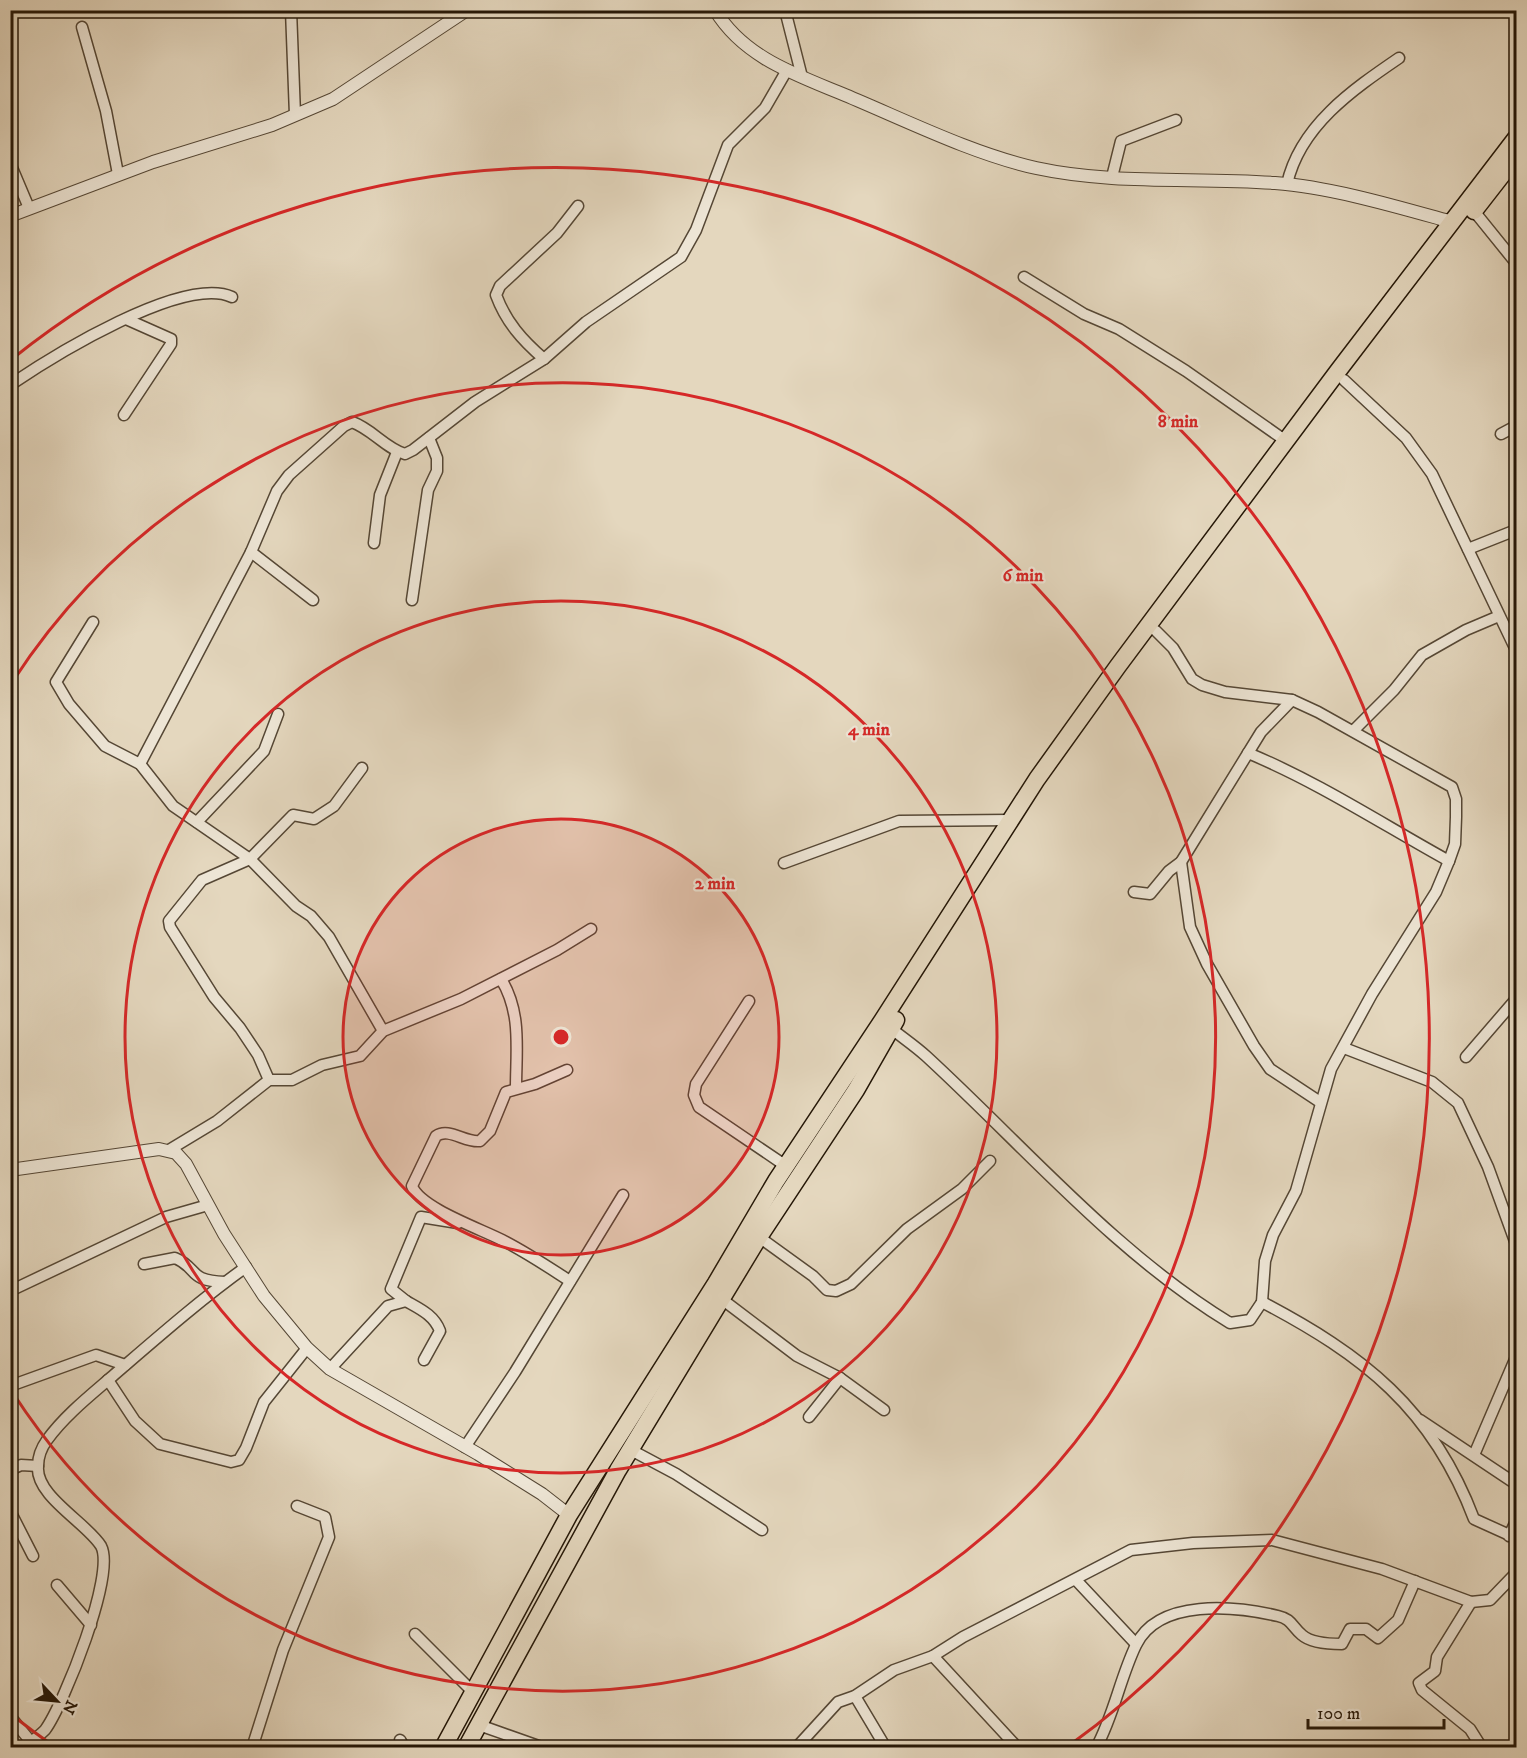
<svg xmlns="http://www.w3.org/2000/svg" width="1527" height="1758" font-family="'IM FELL DW Pica',serif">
	<rect width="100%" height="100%" fill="#e4d7be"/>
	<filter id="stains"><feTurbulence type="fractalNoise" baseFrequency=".00333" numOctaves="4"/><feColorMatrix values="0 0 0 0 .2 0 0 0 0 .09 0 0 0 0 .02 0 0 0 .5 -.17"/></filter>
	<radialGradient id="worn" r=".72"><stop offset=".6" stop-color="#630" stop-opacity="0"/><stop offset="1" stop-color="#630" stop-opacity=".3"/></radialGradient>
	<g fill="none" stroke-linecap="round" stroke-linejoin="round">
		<defs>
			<g id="minor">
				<path d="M291,10L295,115"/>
				<path d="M785,10L802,77"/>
				<path d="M82,27L106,111L118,174"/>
				<path d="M10,163L29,208"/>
				<path d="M1112,177L1121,141L1176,120"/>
				<path d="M1287,184C1300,126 1352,90 1399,58"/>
				<path d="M1474,211L1516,263"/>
				<path d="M1024,277L1084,314L1119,329L1186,371L1286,441"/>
				<path d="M544,359C522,340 506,322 496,295L500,286L557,233L578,206"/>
				<path d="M1344,380L1406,438L1432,474L1516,650"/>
				<path d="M10,385C53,356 183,275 232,297"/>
				<path d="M124,415L171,344V339L126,319"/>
				<path d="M1501,434L1516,426"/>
				<path d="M374,543L380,495L397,452"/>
				<path d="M1468,549L1516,530"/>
				<path d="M251,552L313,600"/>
				<path d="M412,600L428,490L437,471V458L429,438"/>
				<path d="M93,622L56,682L69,704L105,746L140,764L173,806L250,859L296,906L311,916L329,937L383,1031"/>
				<path d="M1353,731L1394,690L1422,655L1466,630L1499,616"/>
				<path d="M1248,753C1318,782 1382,824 1449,861"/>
				<path d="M140,764L251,552L277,491L289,475L344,426L352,422C372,429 385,448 405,454L413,450L475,402L544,359L586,322L681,257L696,230L728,145L765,108L787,70"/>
				<path d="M197,822L264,751L278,714"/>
				<path d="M1181,862L1190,927L1207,964L1254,1046L1270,1069L1320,1102"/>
				<path d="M784,863L899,821L1011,820"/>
				<path d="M1134,892L1150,894L1169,871L1181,862L1261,732L1292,700"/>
				<path d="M501,979C522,1013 516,1050 516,1088"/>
				<path d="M749,1001L696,1084L694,1095L699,1107L786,1166"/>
				<path d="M887,1025C900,1036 914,1045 926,1056C1025,1147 1115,1253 1230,1323L1250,1320L1262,1302L1265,1261L1273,1235L1296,1191L1331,1069L1372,994L1436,892L1449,861L1455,844L1456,817V799L1452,787L1318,712L1292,700L1225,692L1202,685L1192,679L1173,648L1156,631"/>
				<path d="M1344,1048L1432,1082L1458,1103L1488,1167L1516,1244"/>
				<path d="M1466,1057L1516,999"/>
				<path d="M567,1070L535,1084L506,1092L490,1131L480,1141C465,1143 449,1127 436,1136L412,1186C420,1208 481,1229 502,1240C526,1252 548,1267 570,1281"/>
				<path d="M269,1080L258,1055L240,1028L214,997L170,927L169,921L202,880L250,859L293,815L314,819L334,806L362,768"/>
				<path d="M169,1150L217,1121L269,1080H292L322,1065L360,1056L383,1031L461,999L557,950L591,929"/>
				<path d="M759,1237L813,1276L827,1290L836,1291L851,1284L907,1229L962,1189L990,1161"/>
				<path d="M144,1264L175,1258C199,1268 187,1281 225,1282"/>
				<path d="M10,1291L166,1217L208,1205"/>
				<path d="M723,1300L797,1356L840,1378L884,1410"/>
				<path d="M406,1301C420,1309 434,1315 440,1331L424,1360"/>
				<path d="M1262,1302C1363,1355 1432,1408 1474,1519L1516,1538"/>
				<path d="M330,1369L388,1306L406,1301L391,1289L421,1217L458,1223"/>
				<path d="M108,1380L135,1421L160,1444L231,1462L239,1460L246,1448L264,1402L307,1348"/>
				<path d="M10,1386L96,1355L125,1365"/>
				<path d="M809,1417L840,1378"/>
				<path d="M1420,1420L1516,1484"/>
				<path d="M465,1447L515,1372L623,1195"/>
				<path d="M631,1450L676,1474L762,1530"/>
				<path d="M1474,1455L1516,1357"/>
				<path d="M10,1470L21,1465L38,1466"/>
				<path d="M10,1511L33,1556"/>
				<path d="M1509,1536L1516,1521"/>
				<path d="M1076,1580L1136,1644"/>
				<path d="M57,1585L91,1625"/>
				<path d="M1471,1602L1437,1657L1435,1671L1419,1683L1422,1690L1470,1729L1482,1748"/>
				<path d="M415,1634L473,1692"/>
				<path d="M933,1656L1018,1748"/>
				<path d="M855,1696L886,1748"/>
				<path d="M10,1716L35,1747"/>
				<path d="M479,1725L544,1748"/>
				<path d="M400,1740L405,1748"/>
				<path d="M31,1742C36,1738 41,1734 45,1730C64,1704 116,1574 101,1546C87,1523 35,1496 38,1466C38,1457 42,1447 47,1440C65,1415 92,1394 115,1374C158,1337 200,1300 246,1267"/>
				<path d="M252,1748L283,1650L329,1537L325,1517L297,1506"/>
				<path d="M796,1748L838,1702L855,1696L894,1670L933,1656L963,1637L1131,1550L1193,1543L1272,1540L1382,1569L1471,1602L1490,1600L1516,1573"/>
				<path d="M1096,1748C1114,1715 1120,1678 1136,1645C1159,1598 1235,1606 1278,1616C1292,1619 1292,1627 1302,1635C1311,1643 1331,1644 1342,1644L1350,1629H1366L1378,1638L1398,1620L1415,1581"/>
			</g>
			<g id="tertiary">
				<path d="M715,10C744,58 797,75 845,95C905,120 973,154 1036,168C1114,185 1196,177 1275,183C1331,187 1398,207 1452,222"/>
				<path d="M10,216L153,162L272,125L333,99L467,10"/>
				<path d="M10,1170L159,1149L176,1153L186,1164L224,1234L264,1296L307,1348L330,1369L478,1454L542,1494L569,1515"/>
			</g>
			<g id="primary">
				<path d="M1474,211L1516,157"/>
				<path d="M443,1748L569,1515L716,1283L776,1181L882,1021L1037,779L1118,666L1338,371L1516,138"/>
				<path d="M466,1748L618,1470L759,1237L856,1090L896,1020"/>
			</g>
		</defs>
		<use href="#minor" stroke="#554735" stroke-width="13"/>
		<use href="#tertiary" stroke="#554735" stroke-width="14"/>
		<use href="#primary" stroke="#251707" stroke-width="19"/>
		<use href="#minor" stroke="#ede5d5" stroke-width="10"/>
		<use href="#tertiary" stroke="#ede5d5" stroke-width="12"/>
		<use href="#primary" stroke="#e4d7be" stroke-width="16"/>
	</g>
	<circle cx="561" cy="1037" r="218" fill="#d62828" fill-opacity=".12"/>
	<g fill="none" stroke="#d62828" stroke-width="3">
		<circle cx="561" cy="1037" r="218"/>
		<circle cx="561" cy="1037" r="436"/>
		<path d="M13 681A654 654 0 1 1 13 1393"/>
		<path d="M55 1747A872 872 0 0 1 12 1715M12 359A872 872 0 1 1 1067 1747"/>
	</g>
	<circle cx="561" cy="1037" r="9" fill="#d62828" stroke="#ede5d5" stroke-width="3"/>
	<g font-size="18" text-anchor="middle" font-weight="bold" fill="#d62828" stroke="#ede5d5" stroke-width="4.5" stroke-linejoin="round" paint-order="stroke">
		<text x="1178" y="427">8 min</text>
		<text x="1023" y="581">6 min</text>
		<text x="869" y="735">4 min</text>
		<text x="715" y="889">2 min</text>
	</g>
	<rect width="1527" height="1758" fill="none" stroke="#e4d7be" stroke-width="36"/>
	<rect x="12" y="12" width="1503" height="1734" fill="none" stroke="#251707" stroke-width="3"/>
	<rect x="18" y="18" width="1491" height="1722" fill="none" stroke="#251707" stroke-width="1.5"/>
	<g transform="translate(57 1701) rotate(116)" stroke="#ede5d5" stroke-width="4.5" paint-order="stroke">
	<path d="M0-4.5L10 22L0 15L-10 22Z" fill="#251707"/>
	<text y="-9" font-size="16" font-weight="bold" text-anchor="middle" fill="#251707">N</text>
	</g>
	<path d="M1308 1719v9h136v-9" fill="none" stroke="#251707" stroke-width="3"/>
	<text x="1317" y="1719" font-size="18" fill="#251707" stroke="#ede5d5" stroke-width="4.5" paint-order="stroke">100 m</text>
	<rect width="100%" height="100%" filter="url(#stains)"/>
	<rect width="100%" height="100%" fill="url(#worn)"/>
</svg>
